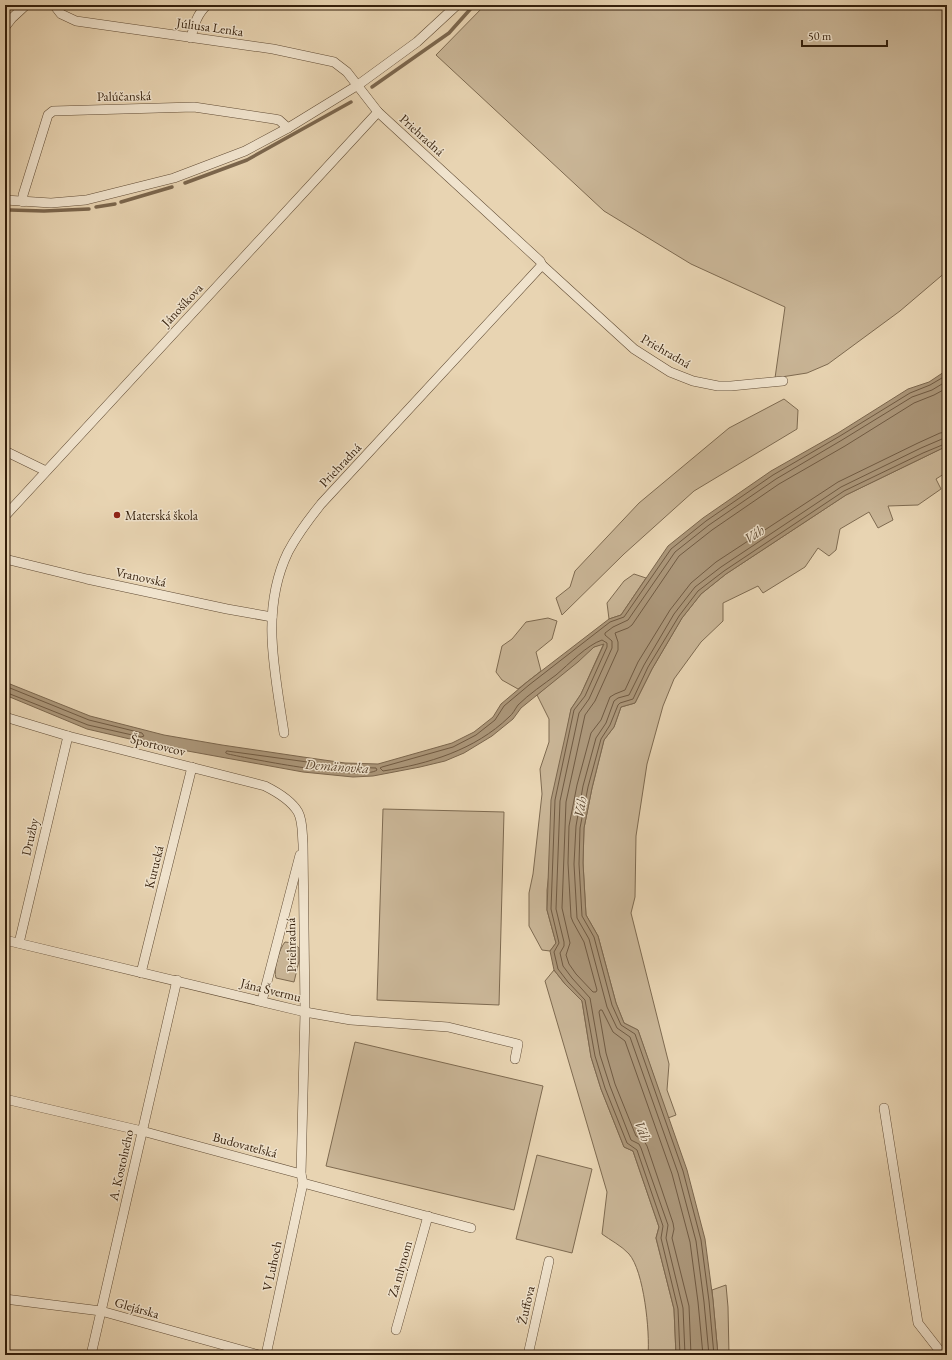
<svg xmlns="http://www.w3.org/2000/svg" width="952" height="1360" font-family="'EB Garamond',serif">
	<rect width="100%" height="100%" fill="#e8d4b2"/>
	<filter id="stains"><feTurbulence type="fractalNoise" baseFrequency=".005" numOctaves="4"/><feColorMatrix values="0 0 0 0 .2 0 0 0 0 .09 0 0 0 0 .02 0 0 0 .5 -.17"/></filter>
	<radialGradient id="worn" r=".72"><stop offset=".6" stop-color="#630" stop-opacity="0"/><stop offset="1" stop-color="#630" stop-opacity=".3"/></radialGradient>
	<g fill="#c9b596" stroke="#7e6a50">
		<path d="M485,5H947V271L900,311L828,364L807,373L775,378L785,307L691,264L604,211L436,55Z"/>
		<path d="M784,399L798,410L797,429L694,491L624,554L562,615L556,598L570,587L575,571L639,503L729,428Z"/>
		<path d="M947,446V472L936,479L941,489L918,505L888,506L893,520L878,528L869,512L840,529L836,550L829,556L818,548L805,567L763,593L758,586L723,603V621L701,642L674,679L663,706L647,764L636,836L635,897L631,913L669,1064L667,1090L676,1115L668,1118L638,1030L624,1023L616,1003L598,936L586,915L583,863L584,828L592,788L604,740L614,727L621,707L635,703L652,669L682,618L701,594L726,574L846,495Z"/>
		<path d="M634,574L646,578L621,615L609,619L607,603L624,581Z"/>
		<path d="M548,618L557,621L552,639L536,652L541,671L518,689L502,680L496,672L502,646L512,639L526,622Z"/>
		<path d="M604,643L581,694L571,709L566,737L547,890V910L556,943L550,951L542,950L529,926V893L533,874L542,794L540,769L549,742V719L537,695L594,647Z"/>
		<path d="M383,809L504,812L499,1005L377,1000Z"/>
		<path d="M285,942L293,943L299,948V961L294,982L276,978C273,970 279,949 285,942Z"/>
		<path d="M554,970L565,984L582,1001L591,1057L601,1089L624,1147L633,1151L659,1227L656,1238L674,1309L676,1355H648C650,1332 644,1271 629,1254C622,1246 610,1240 602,1234L607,1192L545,981Z"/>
		<path d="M355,1042L543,1086L514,1210L326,1166Z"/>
		<path d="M537,1155L592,1169L572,1253L516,1239Z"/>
		<path d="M726,1285L728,1307L729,1355H718L712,1290Z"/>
	</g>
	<path fill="#ab9679" stroke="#7b664d" d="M947,370V446L846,495L726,574L701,594L682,618L652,669L635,703L621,707L614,727L604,740L592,788L584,828L583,863L586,915L598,936L616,1003L624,1023L638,1030L687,1170L705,1239L713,1300L718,1355H676L674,1309L656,1238L659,1227L633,1151L624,1147L601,1089L591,1057L582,1001L565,984L554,970L550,951L556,943L547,910L551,800L565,737L571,709L581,694L604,644L594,647L578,662L521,708L513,719L492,736L464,753L445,761L420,767L373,776L353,777L303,772L160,746L87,729L5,695V682L90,716L164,735L222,745L303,757L345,763L378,764L452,743L474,732L493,717L501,704L527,682L609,619L621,615L668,546L703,518L771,471L838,433L908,389L929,382Z"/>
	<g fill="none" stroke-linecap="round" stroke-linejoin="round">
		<g stroke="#705a42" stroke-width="1">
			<path d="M947,388L934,395L914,403L845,446L779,484L712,530L679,556L632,625L628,628L615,633L618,642V650L595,701L585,715L566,802L562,908L570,943L566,955L569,964L576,974L593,992H596L597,990L584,942L573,922L571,917L568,863L569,826L577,785L591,733L601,720L610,697L615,694L625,690L638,662L670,610L691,583L716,562L838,482L918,443L940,433L947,432"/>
			<path d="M5,686L89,720L142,733L144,736L141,737L88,725L5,692"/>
			<path d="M227,751L344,767L376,768L377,770C363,781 251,759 228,754L226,753Z"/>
			<path d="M680,1355L678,1309L661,1238L663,1226L637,1150L627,1143L605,1088L595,1056L585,1000L568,982L558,969L554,952L559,943L551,909L555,800L574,710L585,696L607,647V643L602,640C587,645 569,664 556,675C544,684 529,694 518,705C515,709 513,714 509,717C475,750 428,764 383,771L380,768L382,767L453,747L476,735L495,720L504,706L529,685L610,622L624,617L671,549L706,521L773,475L840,436L910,393L930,385L947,375"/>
			<path d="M685,1355L683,1308L666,1238L668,1225L641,1148L639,1144L631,1140L610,1086L600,1055L590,998L572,978L563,966L560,953L564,946V942L556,909L560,801L579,713L589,699L612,648V641L605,635V633L613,627L628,620L675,552L709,525L776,479L842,440L912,397L932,390L947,381"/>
			<path d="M691,1355L689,1306L672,1238L674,1229L673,1223L647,1146L644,1141L636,1136L615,1084L606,1053L599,1012L600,1010H602L613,1032L625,1041L672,1174L690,1242L698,1302L703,1355"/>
			<path d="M709,1355L704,1302L696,1241L678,1173L630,1037L617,1028L607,1007L589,939L577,918L574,864L576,826L583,786L596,738L606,723L614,701L618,698L629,695L644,665L674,614L695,587L721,567L841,487L921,448L942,439L947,438"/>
			<path d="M714,1355L709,1301L701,1240L683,1171L635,1034L621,1025L612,1005L594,937L582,916L579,864L580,828L588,787L601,739L610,725L618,705L620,703L633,699L648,667L679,616L698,591L724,571L844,491L923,453L947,443"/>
		</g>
		<g stroke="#7b664d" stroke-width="3.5">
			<path d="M372,87L449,33L474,5"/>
			<path d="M185,183L247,160L351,102"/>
			<path d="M121,202L172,187"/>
			<path d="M96,207L115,204"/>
			<path d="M10,210L44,211L89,209"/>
		</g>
		<defs>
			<g id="street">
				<path d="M54,5L61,14L76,21L273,49L334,62L347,72L378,112L540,261L542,265L634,349L670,372L693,381L718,386H731L783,381"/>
				<path d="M5,27L12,18L26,5"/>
				<path d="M191,38C194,25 197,14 207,5"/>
				<path d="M5,200L51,203L86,200L174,178L245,151L288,128L358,85L417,42L457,5"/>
				<path d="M23,202V195L48,115L53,111L194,107L274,119L279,120L288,128"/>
				<path d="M5,451L46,471"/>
				<path d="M5,516L378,112"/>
				<path d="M5,559L87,579L227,609L272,617"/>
				<path d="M5,717L68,736L265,786C277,792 291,800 298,812C303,821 302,833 303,844L305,1012L301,1174"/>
				<path d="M284,733C275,672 260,610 288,552C297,535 309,519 321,504L542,265"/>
				<path d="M5,940L305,1012L351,1020L448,1027L518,1044L515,1059"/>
				<path d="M19,943L68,736"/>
				<path d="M141,973L192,767"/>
				<path d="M262,1001L300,855"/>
				<path d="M5,1099L142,1131L301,1174L303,1183L471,1228"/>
				<path d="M884,1108L918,1323L943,1355"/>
				<path d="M5,1299L101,1311L259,1355"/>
				<path d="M396,1330L428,1216"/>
				<path d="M91,1355L177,980"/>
				<path d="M266,1355L303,1183"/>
				<path d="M528,1355L549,1261"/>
			</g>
		</defs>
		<use href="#street" stroke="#614c35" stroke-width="10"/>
		<use href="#street" stroke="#f0e3cd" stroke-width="9"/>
	</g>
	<circle fill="#8f2418" stroke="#f0e3cd" stroke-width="1.5" cx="117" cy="515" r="4"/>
	<g text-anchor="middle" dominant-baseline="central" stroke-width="3" stroke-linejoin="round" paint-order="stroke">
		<g font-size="13" fill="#341f0b" stroke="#f0e3cd">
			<text transform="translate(210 27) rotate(8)">Júliusa Lenka</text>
			<text transform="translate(124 96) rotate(-1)">Palúčanská</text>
			<text transform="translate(422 135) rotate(42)">Priehradná</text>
			<text transform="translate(182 305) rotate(-47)">Jánošíkova</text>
			<text transform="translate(666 351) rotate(30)">Priehradná</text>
			<text transform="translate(340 465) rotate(-47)">Priehradná</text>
			<text transform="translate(141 577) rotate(12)">Vranovská</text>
			<text transform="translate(158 745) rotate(14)">Športovcov</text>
			<text transform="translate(30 837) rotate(-77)">Družby</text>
			<text transform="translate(154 867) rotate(-76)">Kurucká</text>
			<text transform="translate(291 945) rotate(-91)">Priehradná</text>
			<text transform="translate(271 990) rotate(14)">Jána Švermu</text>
			<text transform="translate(245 1145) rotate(15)">Budovateľská</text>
			<text transform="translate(121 1165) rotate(-77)">A. Kostolného</text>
			<text transform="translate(272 1266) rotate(-78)">V Luhoch</text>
			<text transform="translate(400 1269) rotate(-74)">Za mlynom</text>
			<text transform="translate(526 1305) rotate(-77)">Žuffova</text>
			<text transform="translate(137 1308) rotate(16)">Glejárska</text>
		</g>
		<g font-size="13" fill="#341f0b" stroke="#f0e3cd" text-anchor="start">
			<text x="125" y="515">Materská škola</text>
		</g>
		<g font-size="14" font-style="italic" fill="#5e4932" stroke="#f0e3cd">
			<text transform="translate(754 534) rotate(-33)">Váh</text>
			<text transform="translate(337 766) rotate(4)">Demänovka</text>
			<text transform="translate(580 807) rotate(-79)">Váh</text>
			<text transform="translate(643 1131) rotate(69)">Váh</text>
		</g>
	</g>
	<rect width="952" height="1360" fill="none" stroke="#e8d4b2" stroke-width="20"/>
	<rect x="6" y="6" width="940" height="1348" fill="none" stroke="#341f0b" stroke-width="2"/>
	<rect x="10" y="10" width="932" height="1340" fill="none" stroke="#341f0b"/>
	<path d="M802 40v6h85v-6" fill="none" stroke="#341f0b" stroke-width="2"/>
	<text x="808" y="40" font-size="12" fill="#341f0b" stroke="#f0e3cd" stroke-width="3" paint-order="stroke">50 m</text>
	<rect width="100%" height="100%" filter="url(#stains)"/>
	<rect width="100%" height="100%" fill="url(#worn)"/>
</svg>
